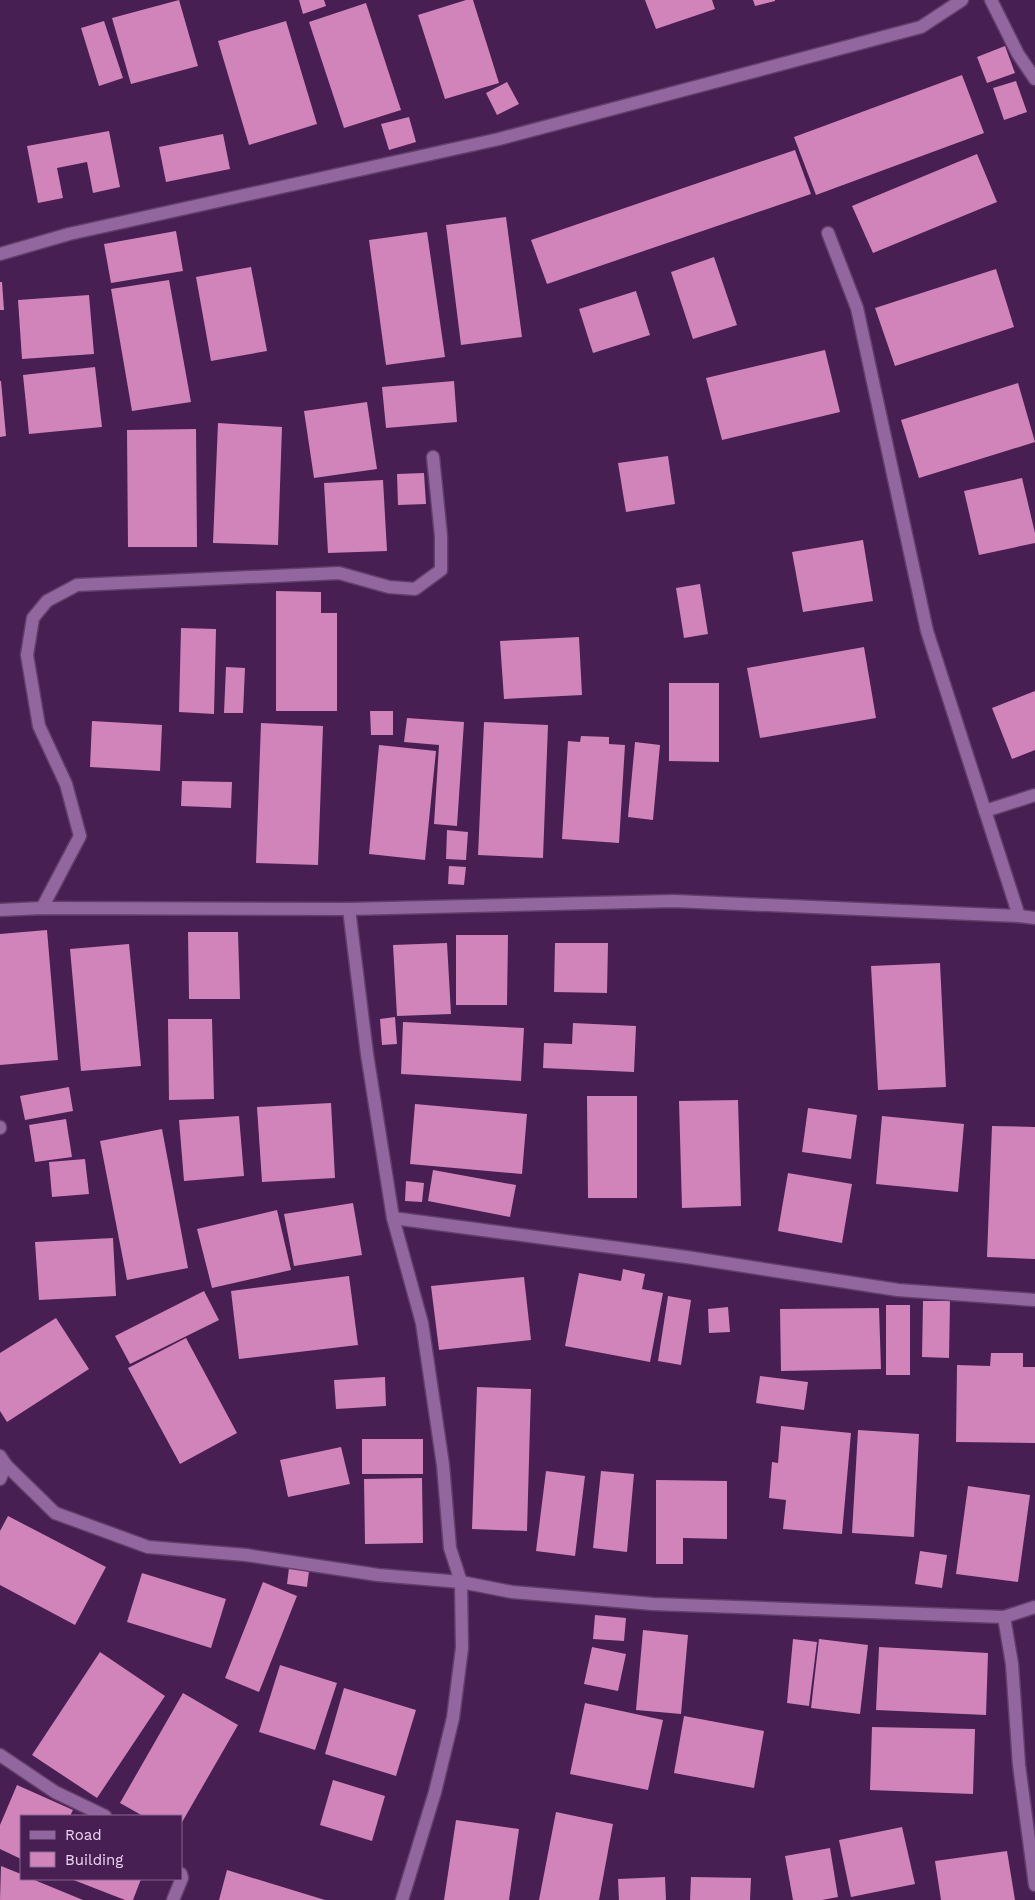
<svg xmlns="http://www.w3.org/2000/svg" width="1035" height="1900" font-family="'Work Sans',sans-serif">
	<rect width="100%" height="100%" fill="#471f52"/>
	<g fill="#d084b9">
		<path d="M179,0L198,66L131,84L112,18Z"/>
		<path d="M299,0H324L326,6L303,14Z"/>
		<path d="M466,0H473L499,83L445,99L418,15Z"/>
		<path d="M645,0H712L715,9L656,29Z"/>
		<path d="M753,0H775V1L755,6Z"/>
		<path d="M366,3L401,110L344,128L309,22Z"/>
		<path d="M104,21L123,78L99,86L81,28Z"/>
		<path d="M286,21L317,124L249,145L218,41Z"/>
		<path d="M1005,46L1015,73L987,83L977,57Z"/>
		<path d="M962,75L984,133L816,195L794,137Z"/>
		<path d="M1016,81L1027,112L1004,120L993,88Z"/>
		<path d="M507,82L519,104L497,115L486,93Z"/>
		<path d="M409,117L416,142L389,150L381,124Z"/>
		<path d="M109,131L120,187L93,193L87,162L57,168L63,198L38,203L27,146Z"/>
		<path d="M223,134L230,169L166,182L159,147Z"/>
		<path d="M795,150L811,194L547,284L531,240Z"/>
		<path d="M977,154L997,202L873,253L852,206Z"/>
		<path d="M506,217L522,337L461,345L446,225Z"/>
		<path d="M176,231L183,271L111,283L104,244Z"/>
		<path d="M427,232L445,357L386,365L369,240Z"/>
		<path d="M714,257L737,325L693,339L671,272Z"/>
		<path d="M251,267L267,351L211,361L196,277Z"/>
		<path d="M996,269L1014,327L895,366L875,308Z"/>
		<path d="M169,280L191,402L132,411L111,289Z"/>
		<path d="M0,282H2L4,310H0Z"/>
		<path d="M636,291L650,335L593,353L579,309Z"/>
		<path d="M89,295L94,354L22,359L18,300Z"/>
		<path d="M825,350L840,412L722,440L706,378Z"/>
		<path d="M95,367L102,427L29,434L23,375Z"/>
		<path d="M0,381H1L6,436L0,437Z"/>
		<path d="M454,381L457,422L386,428L382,387Z"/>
		<path d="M1018,383L1035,442L919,478L901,420Z"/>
		<path d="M367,402L377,469L314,478L304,411Z"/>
		<path d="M218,423L282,427L278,545L213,543Z"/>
		<path d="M196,429L197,547H128L127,430Z"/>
		<path d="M668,456L675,504L626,512L618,463Z"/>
		<path d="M424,473L426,504L398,505L397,474Z"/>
		<path d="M1022,478L1035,533V543L979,555L964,491Z"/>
		<path d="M383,480L387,551L328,553L324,483Z"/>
		<path d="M863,540L873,601L803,612L792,552Z"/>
		<path d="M700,584L708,634L684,638L676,588Z"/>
		<path d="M276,591L321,592V613H337V711H276Z"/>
		<path d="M181,628L216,629L214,714L179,712Z"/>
		<path d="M579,637L582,695L504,699L500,641Z"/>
		<path d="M864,647L876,718L760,738L747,668Z"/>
		<path d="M226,667L245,668L243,713H224Z"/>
		<path d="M669,683H719V762L669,761Z"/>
		<path d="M1035,691V750L1012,759L992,708Z"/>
		<path d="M370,711H393V735H371Z"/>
		<path d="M407,718L464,722L457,826L434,824L439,745L404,742Z"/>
		<path d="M92,721L162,725L160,771L90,767Z"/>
		<path d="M484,722L548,725L543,858L478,855Z"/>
		<path d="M261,723L323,726L318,865L256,863Z"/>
		<path d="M581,736L609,737V744L625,745L619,843L562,839L568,741L580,742Z"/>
		<path d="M635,742L660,745L653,820L628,817Z"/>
		<path d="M379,745L436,751L425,860L369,854Z"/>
		<path d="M182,781L232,782L231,808L181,806Z"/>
		<path d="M447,830L468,832L466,860L446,859Z"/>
		<path d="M449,866L466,867L464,885L448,884Z"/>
		<path d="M47,930L58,1060L0,1065V934Z"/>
		<path d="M188,932H238L240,999H189Z"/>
		<path d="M456,935H508L507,1005H456Z"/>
		<path d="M447,943L451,1014L397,1016L393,945Z"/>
		<path d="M555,943H608L607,993L554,992Z"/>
		<path d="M129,944L141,1066L81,1071L70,949Z"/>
		<path d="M940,963L946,1087L878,1090L871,966Z"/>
		<path d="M395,1017L397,1044L382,1045L380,1019Z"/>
		<path d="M168,1019H212L214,1099L169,1100Z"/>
		<path d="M403,1022L524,1028L521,1081L401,1074Z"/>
		<path d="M573,1023L636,1026L634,1072L543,1068L544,1043L572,1044Z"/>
		<path d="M69,1087L73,1111L25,1120L20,1096Z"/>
		<path d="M587,1096H637V1198H588Z"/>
		<path d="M738,1100L741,1206L682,1208L679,1101Z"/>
		<path d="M331,1103L335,1178L262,1182L257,1107Z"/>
		<path d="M415,1104L527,1114L522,1174L410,1164Z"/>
		<path d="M808,1108L857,1115L851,1159L802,1152Z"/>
		<path d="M239,1116L244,1176L184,1181L179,1120Z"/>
		<path d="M882,1116L964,1124L958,1192L876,1184Z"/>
		<path d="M66,1119L72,1157L35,1162L29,1125Z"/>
		<path d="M992,1126L1035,1127V1259L987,1257Z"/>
		<path d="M162,1129L188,1268L127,1280L100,1141Z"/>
		<path d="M85,1159L89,1194L52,1197L49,1162Z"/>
		<path d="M433,1170L516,1185L510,1217L428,1201Z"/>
		<path d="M788,1173L852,1184L842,1243L778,1231Z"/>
		<path d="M406,1181L424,1183L422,1202L405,1201Z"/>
		<path d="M353,1203L362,1255L294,1266L284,1214Z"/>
		<path d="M277,1210L291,1270L212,1288L197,1229Z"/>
		<path d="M113,1238L116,1296L39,1300L35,1242Z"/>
		<path d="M623,1269L645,1274L642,1289L663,1293L650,1362L565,1346L579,1273L621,1281Z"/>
		<path d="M349,1276L358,1345L239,1359L231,1291Z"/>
		<path d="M524,1277L531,1340L439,1350L431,1286Z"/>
		<path d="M204,1291L219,1320L130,1364L115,1336Z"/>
		<path d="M668,1296L691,1300L681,1365L658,1361Z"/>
		<path d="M923,1301H950L949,1358L922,1357Z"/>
		<rect x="886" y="1305" width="24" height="70"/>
		<path d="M728,1307L730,1332L709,1333L708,1309Z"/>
		<path d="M879,1308L881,1369L781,1371L780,1309Z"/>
		<path d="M56,1318L89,1369L7,1422L0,1411V1353Z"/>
		<path d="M186,1338L237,1433L180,1464L128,1368Z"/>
		<path d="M991,1353H1023V1367H1035V1443L956,1442L957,1365L990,1366Z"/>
		<path d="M760,1376L808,1382L804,1410L756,1403Z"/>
		<path d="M385,1377L386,1406L336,1409L334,1380Z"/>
		<path d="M477,1387L531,1389L527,1531L472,1529Z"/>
		<path d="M781,1426L851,1433L842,1534L783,1529L786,1500L769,1498L772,1462L778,1463Z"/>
		<path d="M858,1430L919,1434L914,1537L852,1533Z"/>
		<rect x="362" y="1439" width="61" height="35"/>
		<path d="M341,1447L350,1484L288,1497L280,1460Z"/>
		<path d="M546,1471L585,1476L575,1556L536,1551Z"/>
		<path d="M601,1471L634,1474L627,1552L593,1548Z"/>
		<path d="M422,1478L423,1543L365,1544L364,1479Z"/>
		<path d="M656,1480L727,1481V1539L683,1538V1564H656Z"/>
		<path d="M968,1486L1030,1495L1018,1582L956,1574Z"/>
		<path d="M8,1516L106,1567L75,1625L0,1585V1531Z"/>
		<path d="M920,1551L947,1555L942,1588L915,1584Z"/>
		<path d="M289,1568L309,1571L307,1587L287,1584Z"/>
		<path d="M142,1573L226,1599L211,1648L127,1622Z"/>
		<path d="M263,1582L297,1596L259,1692L225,1678Z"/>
		<path d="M595,1615L626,1618L624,1641L593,1639Z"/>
		<path d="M643,1630L688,1635L681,1714L636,1710Z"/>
		<path d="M793,1639L817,1642L809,1706L787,1703Z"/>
		<path d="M819,1639L868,1645L860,1714L811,1708Z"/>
		<path d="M592,1647L626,1654L618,1691L584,1684Z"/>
		<path d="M879,1647L988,1653L986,1715L876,1710Z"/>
		<path d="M100,1652L165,1696L97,1798L32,1755Z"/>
		<path d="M280,1665L337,1683L315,1750L259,1732Z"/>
		<path d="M344,1688L416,1710L396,1776L325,1754Z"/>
		<path d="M183,1693L238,1725L181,1824V1816H143L120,1803Z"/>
		<path d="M585,1703L663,1720L648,1790L570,1774Z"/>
		<path d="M684,1716L764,1731L754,1788L674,1773Z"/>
		<path d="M872,1727L975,1729L973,1794L870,1790Z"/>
		<path d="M333,1780L385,1796L372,1841L320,1825Z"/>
		<path d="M17,1785L73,1810L70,1816H21V1859L0,1849V1825Z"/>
		<path d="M556,1812L613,1824L599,1900H539Z"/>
		<path d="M456,1820L519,1829L509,1900H444Z"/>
		<path d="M902,1827L915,1884L851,1897L839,1840Z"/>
		<path d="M830,1848L838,1897L822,1900H793L785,1856Z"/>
		<path d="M1007,1851L1015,1900H941L935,1861Z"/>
		<path d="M1,1866L21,1874V1879H32L83,1900H0Z"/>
		<path d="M227,1870L325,1900H219Z"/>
		<path d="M665,1877L666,1900H619L618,1879Z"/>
		<path d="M691,1877L751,1878L750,1900H690Z"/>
		<path d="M71,1879H141L133,1900H125Z"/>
	</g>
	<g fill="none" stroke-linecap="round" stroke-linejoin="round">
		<defs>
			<g id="minor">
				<path d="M991,0L1018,54L1035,79"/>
				<path d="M828,233L857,308L927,631L1019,916"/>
				<path d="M0,254L69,234L499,139L921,27L962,0"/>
				<path d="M985,811L1035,795"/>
				<path d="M42,908L80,836L66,784L39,726L27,655L33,618L47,601L77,585L339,573L389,587L415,589L441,570V536L433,457"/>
				<path d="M349,909L367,1054L393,1218L422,1323L443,1465L450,1548L461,1582L462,1648L453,1718L435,1792L402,1900"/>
				<path d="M0,910L42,908L349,909L674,901L1019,916L1035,918"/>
				<path d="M0,1127V1128"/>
				<path d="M393,1218L686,1257L898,1290L1035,1300"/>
				<path d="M0,1456L6,1465L55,1513L148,1547L246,1555L378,1575L461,1582L512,1592L653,1604L1004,1617L1035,1607"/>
				<path d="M0,1479L6,1465"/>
				<path d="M1004,1617L1012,1664L1019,1765L1035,1885"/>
				<path d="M0,1755L55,1792L105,1816"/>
				<path d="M173,1900L182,1878L181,1874"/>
			</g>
		</defs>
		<use href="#minor" stroke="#623f6b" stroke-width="15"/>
		<use href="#minor" stroke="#92679f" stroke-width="12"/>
	</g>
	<rect x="20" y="1815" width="162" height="65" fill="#471f52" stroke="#896892"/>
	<rect x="30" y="1831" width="25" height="8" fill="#92679f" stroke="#896892"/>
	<text x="65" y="1840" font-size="15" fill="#edd5f3">Road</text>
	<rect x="30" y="1852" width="25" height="15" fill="#d084b9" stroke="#896892"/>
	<text x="65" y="1865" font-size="15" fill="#edd5f3">Building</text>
</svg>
